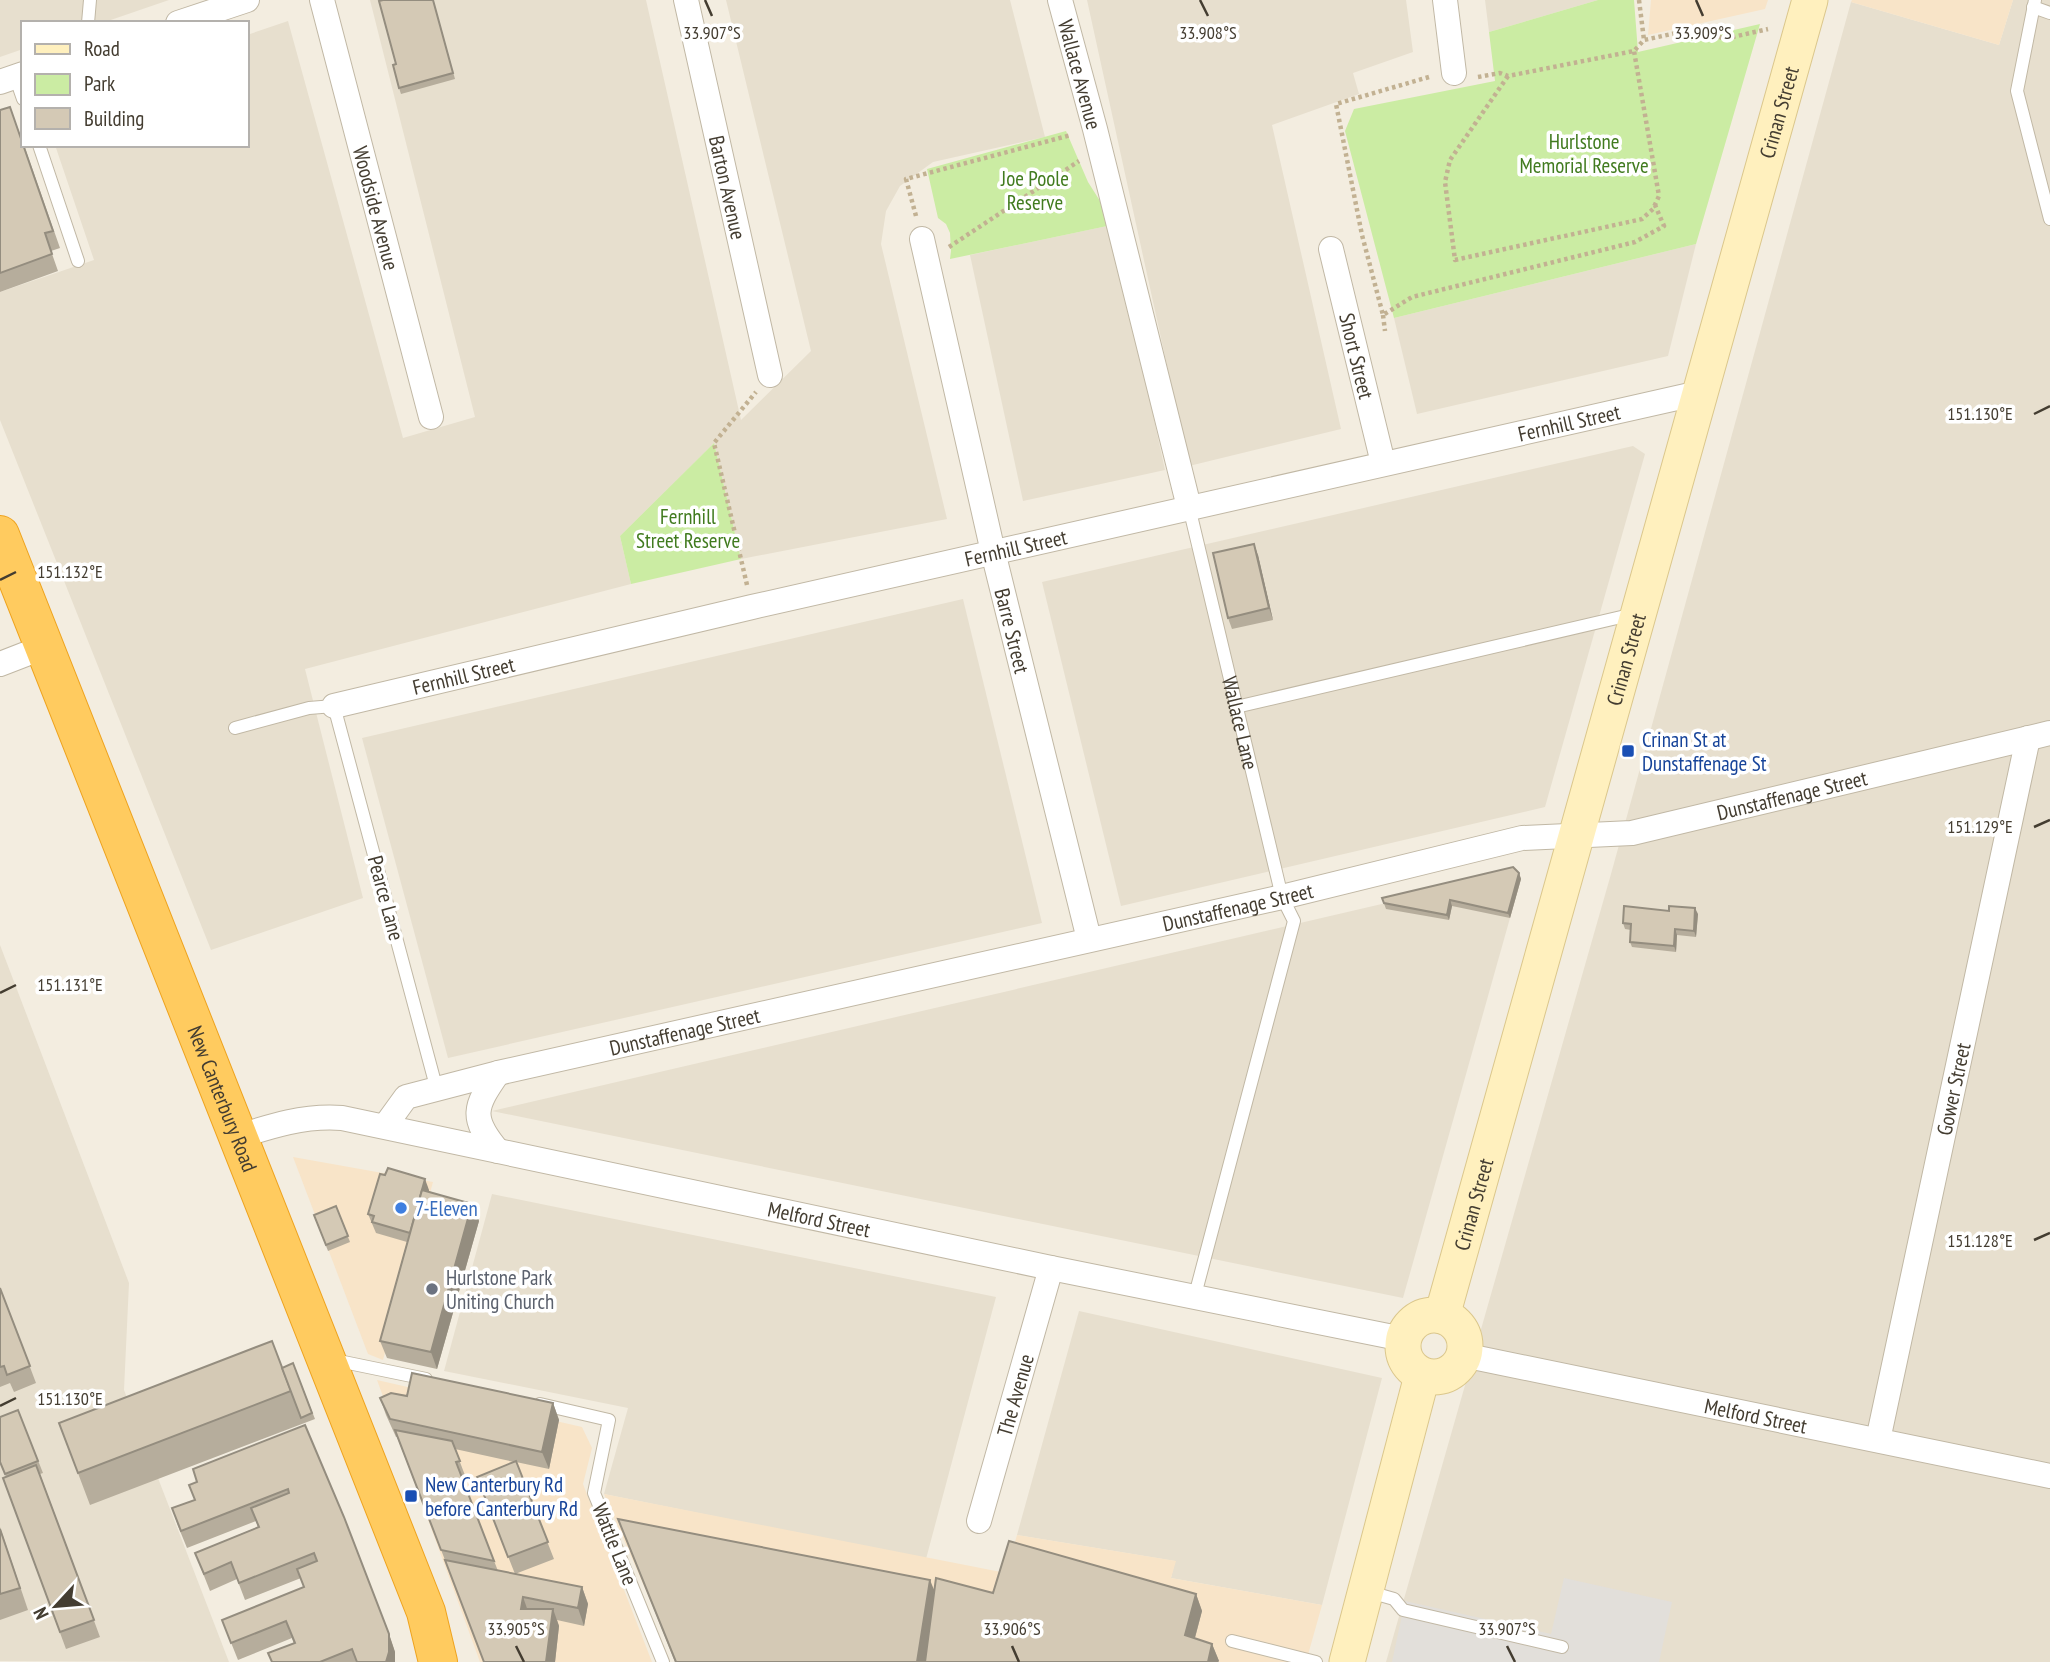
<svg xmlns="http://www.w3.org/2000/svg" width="2050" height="1662" font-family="'PT Sans Narrow',sans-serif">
	<rect width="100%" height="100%" fill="#f3ede0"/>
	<g fill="#e7dfce">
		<path d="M0,0H169L102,23H23V49L0,57Z"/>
		<path d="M370,0H646L741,420L811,351L726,0H1010L1045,137L933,162L900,186L886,211L881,244L947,519L741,559L714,443L620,536L631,584L305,669L363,898L211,950L0,420V292L94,260L55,145H247V35L288,21L403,438L475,417Z"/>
		<path d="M1087,0H1406L1413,52L1353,73L1359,94L1272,125L1341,429L1189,466Z"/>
		<path d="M1485,0H1598L1489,32Z"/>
		<path d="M2013,0H2050V1662H1386L1611,874L1851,2L1999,45Z"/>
		<path d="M1112,225L1165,470L1023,501L970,255Z"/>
		<path d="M1696,244L1668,356L1417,414L1394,318Z"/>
		<path d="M1633,446L1645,454L1545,807L1121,906L1042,582Z"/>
		<path d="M963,599L1042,923L448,1058L362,738Z"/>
		<path d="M1515,873L1521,879L1403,1298L492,1111Z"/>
		<path d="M0,945L129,1283L124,1390L229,1662L0,1661Z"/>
		<path d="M492,1194L996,1297L926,1559L604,1494L628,1408L444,1371Z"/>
		<path d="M1079,1311L1382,1378L1322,1605L1171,1578L1175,1561L1017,1535Z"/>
	</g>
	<g fill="#f8e4c8">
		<path d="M1651,0H1768L1765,9L1648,35Z"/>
		<path d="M1852,0H2013L1999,45L1851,2Z"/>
		<path d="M293,1157L433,1182L383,1360L368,1354Z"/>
		<path d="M377,1380L582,1427L592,1448L583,1484L652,1662H480Z"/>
		<path d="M604,1494L1006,1573L1017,1535L1176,1561L1171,1578L1322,1605L1306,1662H677Z"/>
	</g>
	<g fill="#cbeca3">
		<path d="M1598,0H1634L1638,52L1760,24L1696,244L1394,318L1345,131L1354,109L1495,81L1489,32Z"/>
		<path d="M1066,131L1088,182L1107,212L1112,225L950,259L951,251L950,233L946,224L938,218L927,169Z"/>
		<path d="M714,443L741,559L631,584L620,536Z"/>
	</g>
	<path fill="#e2dfda" d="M1564,1578L1672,1602L1659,1662H1392L1405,1601L1551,1634Z"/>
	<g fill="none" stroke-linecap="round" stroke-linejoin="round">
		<defs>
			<g id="lane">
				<path d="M2035,0L2017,91L2050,219"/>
				<path d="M2033,7L2050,13"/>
				<path d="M88,23L90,0"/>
				<path d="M15,76L23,99"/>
				<path d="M39,145L78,261"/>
				<path id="s1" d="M1189,507L1282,897L1294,921L1195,1295"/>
				<path d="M1236,707L1634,614"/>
				<path d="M235,728L309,708L334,706L437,1090"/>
				<path d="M334,1360L426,1379"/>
				<path d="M540,1404L609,1420L594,1493L663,1662"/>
				<path d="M1366,1591L1394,1599L1403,1610L1562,1647"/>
				<path d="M1232,1641L1316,1662"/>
			</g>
			<g id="street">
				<path id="s2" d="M322,0L431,417"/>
				<path id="s3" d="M686,0L770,375"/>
				<path id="s4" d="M1060,0L1095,129L1189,507"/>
				<path d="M1445,0L1454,73"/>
				<path d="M178,23L247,0"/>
				<path d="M0,82L23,74"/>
				<path id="s5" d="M922,239L993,552L1089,939"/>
				<path id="s6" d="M1331,249L1383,463"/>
				<path d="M0,664L44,647"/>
				<path id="s7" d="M334,706L752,607L1699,393"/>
				<path id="s8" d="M385,1126L406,1097L498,1073L1282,897L1522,838L1632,833L2050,733"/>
				<path id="s9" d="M237,1137C271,1126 305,1115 342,1118L1051,1268L1403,1339"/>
				<path d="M498,1151C470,1118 474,1107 498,1073"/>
				<path id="s10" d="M1463,1355L2050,1476"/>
				<path id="s11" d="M1878,1440L2028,738"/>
				<path id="s12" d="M979,1521L1051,1268"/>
			</g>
			<g id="secondary">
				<circle cx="1434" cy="1346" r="31"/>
				<path id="s13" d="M1442,1316L1810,0"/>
				<path d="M1347,1662L1422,1376"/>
			</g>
			<g id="highway">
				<path id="s14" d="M0,535L426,1612L438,1662"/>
			</g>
		</defs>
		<use href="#lane" stroke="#c1b8a5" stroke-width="14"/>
		<use href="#street" stroke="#c1b8a5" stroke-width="26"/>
		<use href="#secondary" stroke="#dbc78c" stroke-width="37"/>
		<use href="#highway" stroke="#eea31f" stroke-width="40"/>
		<g stroke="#c2b192" stroke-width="4.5" stroke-dasharray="3.5 3.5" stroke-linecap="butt">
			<path d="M1639,0L1644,40"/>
			<path d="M1508,76L1450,160L1445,182L1455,260L1642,219L1653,209L1659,196L1634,51"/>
			<path d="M1429,77L1336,104L1362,235L1383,315L1412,297L1635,242L1664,226L1655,205"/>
			<path d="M1478,77L1500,73L1508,76L1634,51L1644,40L1699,28L1724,39L1768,29"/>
			<path d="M916,216L906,179L1071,135"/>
			<path d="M949,247L1079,161"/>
			<path d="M1383,315L1385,331"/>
			<path d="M747,585L714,443L756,392"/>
		</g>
		<use href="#lane" stroke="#fff" stroke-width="12"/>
		<use href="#street" stroke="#fff" stroke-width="24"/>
		<use href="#secondary" stroke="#fff0be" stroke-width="35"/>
		<use href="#highway" stroke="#ffcb5f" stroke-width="38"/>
	</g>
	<g fill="#b6ad9c" fill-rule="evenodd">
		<path d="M433,0L455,79L401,94L399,88L396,64Z"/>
		<path d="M0,110L24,145L60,248L51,251L58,271L0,292Z"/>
		<path d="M1258,555L1273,620L1232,629L1228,618Z"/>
		<path d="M1519,873L1521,879L1510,918L1452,906L1449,920L1386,909L1382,898Z"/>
		<path d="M1698,914L1696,937L1677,935L1676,952L1632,947L1630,942L1631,930L1625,929L1623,923Z"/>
		<path d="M385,1175L429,1190V1192L472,1204L479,1221L437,1369L387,1358L380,1341L407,1242L376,1233L368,1214Z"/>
		<path d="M336,1206L350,1242L328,1251L314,1215Z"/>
		<path d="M0,1288L36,1383L14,1392L10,1383L0,1387Z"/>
		<path d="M293,1363L315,1419L90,1505L59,1423L282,1368Z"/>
		<path d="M407,1396L553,1403L559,1420L549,1469L516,1462L554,1559L515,1574L582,1587L588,1604L584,1626L557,1620L559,1626L555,1662L445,1560L397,1437H396L386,1415L380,1398ZM455,1449L514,1462L477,1477L515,1574L498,1571L462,1479L466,1478Z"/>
		<path d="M18,1410L43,1473L40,1474L100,1637L66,1649L3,1478L6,1477L0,1462Z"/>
		<path d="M305,1425L389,1634L395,1652V1662H272L294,1644L292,1638L238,1660L222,1620L304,1587L301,1578L245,1600L237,1579L210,1591L195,1553L258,1527L256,1521L187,1548L178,1526L172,1508L194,1500L197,1482Z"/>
		<path d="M618,1519L934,1589L993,1593L1196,1594L1202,1611L1195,1638L1212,1644L1219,1661L1218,1662H675Z"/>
		<path d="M0,1527L28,1610L0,1620Z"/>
	</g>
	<g fill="#948d7f">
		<path d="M1254,544L1258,555L1273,620L1269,608Z"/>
		<path d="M1519,873L1521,879L1510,918L1508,913Z"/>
		<path d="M1450,900L1452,906L1449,920L1447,915Z"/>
		<path d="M1695,908L1698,914L1696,937L1694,931Z"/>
		<path d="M1675,929L1677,935L1676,952L1674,946Z"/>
		<path d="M425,1179L429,1190L414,1244L410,1233Z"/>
		<path d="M472,1204L479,1221L437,1369L431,1352Z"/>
		<path d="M553,1403L559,1420L549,1469L542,1452Z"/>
		<path d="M930,1580L939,1602L929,1662H917Z"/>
		<path d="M582,1587L588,1604L584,1626L578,1608Z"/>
		<path d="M1196,1594L1202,1611L1191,1652L1185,1635Z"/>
		<path d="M523,1597L529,1614L521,1609Z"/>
		<path d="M553,1609L559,1626L555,1662H546Z"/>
		<path d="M389,1634L395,1652V1662H386Z"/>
		<path d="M1212,1644L1219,1661L1218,1662H1208Z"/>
	</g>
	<g fill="#d4c9b5" stroke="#948d7f" stroke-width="2">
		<path d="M383,0H433L453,73L399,88L393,65L396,64L379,1Z"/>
		<path d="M10,107L53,231L45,233L52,254L0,273V110Z"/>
		<path d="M1254,544L1269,608L1228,618L1213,553Z"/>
		<path d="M1513,867L1519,873L1508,913L1450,900L1447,915L1384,903L1382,898Z"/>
		<path d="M1624,906L1669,911V906L1695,908L1694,931L1675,929L1674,946L1630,942L1631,924L1623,923Z"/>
		<path d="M388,1168L425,1179L410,1233L372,1222L374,1216L368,1214L380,1174L385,1175Z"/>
		<path d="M422,1190L472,1204L431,1352L380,1341Z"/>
		<path d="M336,1206L348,1236L326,1245L314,1215Z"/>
		<path d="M0,1288L30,1366L7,1375L4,1366L0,1367Z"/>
		<path d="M272,1341L291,1391L78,1473L59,1423Z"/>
		<path d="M293,1363L312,1413L301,1418L282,1368Z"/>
		<path d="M412,1373L553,1403L542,1452L390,1419L380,1398L391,1393L407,1396Z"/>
		<path d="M18,1410L38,1461L5,1474L0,1462V1417Z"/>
		<path d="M305,1425L344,1517L389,1634V1652L386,1662H357L352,1649L320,1662H272L268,1653L295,1643L286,1621L231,1643L222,1620L304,1587L297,1569L317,1561L314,1553L239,1583L231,1562L204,1574L195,1553L259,1527L251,1508L289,1493L288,1489L181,1531L172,1508L195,1500L189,1485L197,1482L193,1469Z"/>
		<path d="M395,1430L452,1441L460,1461L456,1462L494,1561L441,1550Z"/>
		<path d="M516,1461L548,1542L508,1557L477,1477Z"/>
		<path d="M36,1465L94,1620L60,1632L3,1478Z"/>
		<path d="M618,1519L930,1580L917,1662H676Z"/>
		<path d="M0,1529L20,1588L0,1594Z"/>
		<path d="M1009,1541L1196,1594L1185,1635L1212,1644L1208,1662H925L936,1578L993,1593Z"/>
		<path d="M445,1560L582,1587L578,1608L523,1597L521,1609H553L546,1662H484Z"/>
	</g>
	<path fill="none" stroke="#443d31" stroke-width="2.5" d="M705,0L712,16M1200,0L1208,16M1696,0L1703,16M2034,414L2050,406M0,580L16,572M2034,827L2050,820M0,993L16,985M2034,1240L2050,1233M0,1406L16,1398M516,1646L524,1662M1012,1646L1019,1662M1507,1646L1515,1662"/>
	<g fill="#1a4fb4" stroke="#fff" stroke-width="2.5">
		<rect x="1621" y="744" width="14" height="14" rx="3.5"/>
		<rect x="404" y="1489" width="14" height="14" rx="3.5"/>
	</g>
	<circle fill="#3f7fe0" stroke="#fff" stroke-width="2.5" cx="401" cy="1208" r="7"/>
	<circle fill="#6b7280" stroke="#fff" stroke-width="2.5" cx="432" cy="1289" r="7"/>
	<g text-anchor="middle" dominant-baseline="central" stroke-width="7" stroke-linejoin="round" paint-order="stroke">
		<g font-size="21" fill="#443d31" stroke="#fff">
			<text stroke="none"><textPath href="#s4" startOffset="77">Wallace Avenue</textPath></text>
			<text stroke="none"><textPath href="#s13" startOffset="1250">Crinan Street</textPath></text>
			<text stroke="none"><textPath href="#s3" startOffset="192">Barton Avenue</textPath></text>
			<text stroke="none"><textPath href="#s2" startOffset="215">Woodside Avenue</textPath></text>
			<text stroke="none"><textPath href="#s6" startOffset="110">Short Street</textPath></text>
			<text stroke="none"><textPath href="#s7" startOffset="1267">Fernhill Street</textPath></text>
			<text stroke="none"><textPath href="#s7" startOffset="700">Fernhill Street</textPath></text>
			<text stroke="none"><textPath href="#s5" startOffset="402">Barre Street</textPath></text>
			<text stroke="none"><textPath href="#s13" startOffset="682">Crinan Street</textPath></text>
			<text stroke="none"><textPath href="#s7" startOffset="133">Fernhill Street</textPath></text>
			<text stroke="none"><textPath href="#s1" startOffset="222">Wallace Lane</textPath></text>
			<text stroke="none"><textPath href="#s8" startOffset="1456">Dunstaffenage Street</textPath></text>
			<text transform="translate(386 898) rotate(75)">Pearce Lane</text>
			<text stroke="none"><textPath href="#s8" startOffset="889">Dunstaffenage Street</textPath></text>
			<text stroke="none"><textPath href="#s8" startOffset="322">Dunstaffenage Street</textPath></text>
			<text stroke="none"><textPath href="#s11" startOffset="359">Gower Street</textPath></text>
			<text stroke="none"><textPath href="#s14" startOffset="606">New Canterbury Road</textPath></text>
			<text stroke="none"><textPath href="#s13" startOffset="116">Crinan Street</textPath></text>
			<text stroke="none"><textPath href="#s9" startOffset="595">Melford Street</textPath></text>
			<text stroke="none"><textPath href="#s12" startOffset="131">The Avenue</textPath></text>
			<text stroke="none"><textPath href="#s10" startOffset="299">Melford Street</textPath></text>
			<text transform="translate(615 1544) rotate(68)">Wattle Lane</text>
		</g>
		<g font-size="21" fill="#417b1f" stroke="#fff">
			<text x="1584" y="141">Hurlstone<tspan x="1584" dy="24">Memorial Reserve</tspan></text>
			<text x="1035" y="178">Joe Poole<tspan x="1035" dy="24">Reserve</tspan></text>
			<text x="688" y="516">Fernhill<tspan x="688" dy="24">Street Reserve</tspan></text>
		</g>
		<g font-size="21" fill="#164399" stroke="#fff" text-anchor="start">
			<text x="1642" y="739">Crinan St at<tspan x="1642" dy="24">Dunstaffenage St</tspan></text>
			<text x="425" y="1484">New Canterbury Rd<tspan x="425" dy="24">before Canterbury Rd</tspan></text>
		</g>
		<g font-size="21" fill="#366cbe" stroke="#fff" text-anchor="start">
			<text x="415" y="1208">7-Eleven</text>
		</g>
		<g font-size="21" fill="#5b616d" stroke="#fff" text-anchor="start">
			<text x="446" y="1277">Hurlstone Park<tspan x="446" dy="24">Uniting Church</tspan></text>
		</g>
	</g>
	<g font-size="18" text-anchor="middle" fill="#443d31" stroke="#fff" stroke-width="7" stroke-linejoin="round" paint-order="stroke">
		<text x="712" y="39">33.907°S</text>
		<text x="1208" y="39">33.908°S</text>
		<text x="1703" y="39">33.909°S</text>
		<text x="1980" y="420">151.130°E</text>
		<text x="70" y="578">151.132°E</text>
		<text x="1980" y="833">151.129°E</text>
		<text x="70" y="991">151.131°E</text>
		<text x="1980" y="1247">151.128°E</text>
		<text x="70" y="1405">151.130°E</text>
		<text x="516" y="1635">33.905°S</text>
		<text x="1012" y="1635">33.906°S</text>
		<text x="1507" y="1635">33.907°S</text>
	</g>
	<rect x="21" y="21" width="228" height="126" fill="#ffffff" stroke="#b4b1ad" stroke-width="2"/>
	<rect x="35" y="44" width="35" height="10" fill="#fff0be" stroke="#b4b1ad" stroke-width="2"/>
	<text x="84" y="56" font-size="21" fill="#443d31">Road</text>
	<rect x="35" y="74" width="35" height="21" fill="#cbeca3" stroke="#b4b1ad" stroke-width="2"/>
	<text x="84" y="91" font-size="21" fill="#443d31">Park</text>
	<rect x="35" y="108" width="35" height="21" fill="#d4c9b5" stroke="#b4b1ad" stroke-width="2"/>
	<text x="84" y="126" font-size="21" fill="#443d31">Building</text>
	<g transform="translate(56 1606) rotate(244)" stroke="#ffffff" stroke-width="5" paint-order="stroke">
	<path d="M0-5L12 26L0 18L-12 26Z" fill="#443d31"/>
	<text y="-10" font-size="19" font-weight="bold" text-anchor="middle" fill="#443d31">N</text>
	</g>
</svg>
